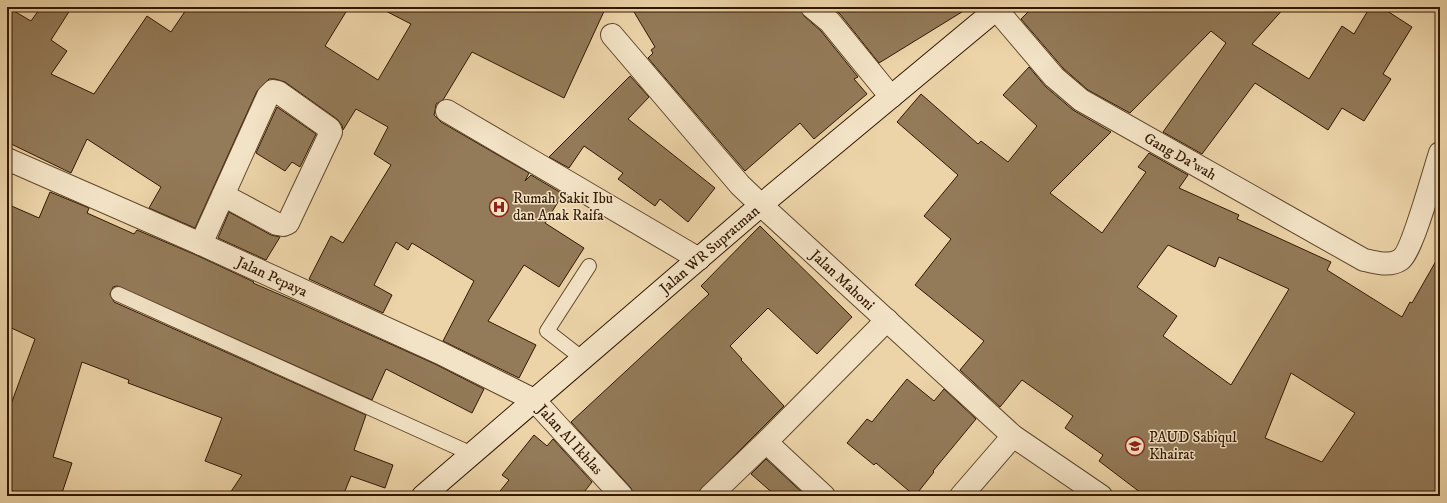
<svg xmlns="http://www.w3.org/2000/svg" width="1447" height="503" font-family="'IM FELL DW Pica',serif">
	<rect width="100%" height="100%" fill="#ecd4a8"/>
	<filter id="stains"><feTurbulence type="fractalNoise" baseFrequency=".005" numOctaves="4"/><feColorMatrix values="0 0 0 0 .2 0 0 0 0 .09 0 0 0 0 .02 0 0 0 .5 -.17"/></filter>
	<radialGradient id="worn" r=".72"><stop offset=".6" stop-color="#630" stop-opacity="0"/><stop offset="1" stop-color="#630" stop-opacity=".3"/></radialGradient>
	<g fill="#937a58" stroke="#321802" fill-rule="evenodd">
		<path d="M7,7L31,21L41,7H72L51,40L67,51L51,74L94,94L147,16L171,32L188,7H349L325,46L378,80L411,24L378,7H606L564,98L472,52L443,100L436,104L435,111L434,115L441,122L529,173L525,181L531,175L563,194L545,223L584,248L559,287L524,265L488,321L536,345L519,378L443,341L474,281L412,243L408,250L396,242L374,285L392,295L383,313L309,279L331,236L343,243L391,165L374,154L388,127L356,109L343,130L342,125L337,119L285,82L275,79H269L257,91L195,228L149,208L161,187L87,139L71,173L7,142Z"/>
		<path d="M631,7H800L804,16L821,31L858,77L854,79L867,94L814,139L800,123L745,171L648,58L653,53L651,50L655,47Z"/>
		<path d="M832,7H970L879,63L840,14Z"/>
		<path d="M1033,7H1285L1252,44L1309,79L1342,26L1354,34L1370,7H1381L1412,27L1383,74L1391,79L1364,121L1342,108L1328,130L1255,83L1202,154L1163,132L1226,43L1211,31L1130,113L1088,90L1063,68L1021,19Z"/>
		<path d="M1029,67L1046,87L1073,110L1111,132L1050,193L1102,233L1146,172L1138,167L1149,153L1188,175L1179,188L1239,215L1237,219L1331,262L1327,270L1402,317L1410,302L1412,303L1440,254V496H1145L1099,461L1103,455L1065,428L1073,416L1022,380L1000,407L960,370L984,341L915,285L951,239L924,216L958,175L897,122L921,94L978,144L981,141L1008,162L1037,126L1003,95ZM1168,245L1215,267L1219,257L1289,289L1231,385L1163,336L1177,316L1137,287ZM1291,373L1355,413L1322,462L1265,438Z"/>
		<path d="M630,76L649,97L628,119L715,188L688,222L660,199L655,206L618,179L623,173L584,146L569,168L549,157Z"/>
		<path d="M277,107L316,134L300,167L292,162L285,171L256,153Z"/>
		<path d="M50,192L89,208L87,213L134,234L137,230L196,255L254,282L253,283L297,302L435,364L484,389L472,413L386,369L372,400L117,286L113,287L110,294L114,302L366,415L354,450L393,465L385,488L351,476L343,496H228L242,475L205,461L222,418L128,383L129,380L82,362L53,457L72,463L61,496H7V415L35,339L7,326V204L39,218Z"/>
		<path d="M229,212L271,235L280,237L266,260L218,238Z"/>
		<path d="M760,226L852,317L817,354L768,308L730,346L742,359L741,360L784,406L694,496H634L631,488L571,422L709,294L701,286Z"/>
		<path d="M907,379L934,401L944,389L976,419L933,471L934,472L915,496L876,463L874,465L847,443L867,419L872,422Z"/>
		<path d="M534,435L547,446L553,439L592,482L581,496H496L509,480L502,475Z"/>
		<path d="M766,459L806,496H776L751,474Z"/>
	</g>
	<g fill="none" stroke-linecap="round" stroke-linejoin="round">
		<defs>
			<g id="service">
				<path d="M118,294L472,454"/>
				<path d="M583,359L547,331L589,266"/>
			</g>
			<g id="minor">
				<path d="M812,7L830,22L891,97"/>
				<path id="s1" d="M996,9L1054,77L1081,100L1364,260C1376,262 1389,267 1400,260C1412,253 1434,171 1440,153"/>
				<path id="s2" d="M612,35L740,185L761,205L1013,436L1101,496"/>
				<path d="M447,111L699,259"/>
				<path id="s3" d="M7,159L201,244L440,353L534,400L622,496"/>
				<path d="M201,244L268,96L273,91L278,92L330,129L331,132L288,223L283,225L277,224L223,195"/>
				<path d="M766,442L824,496"/>
				<path d="M710,496L766,442L887,320"/>
				<path d="M961,496L1013,436"/>
			</g>
			<g id="secondary">
				<path id="s4" d="M423,496L761,205L999,7"/>
			</g>
		</defs>
		<use href="#service" stroke="#60472c" stroke-width="16"/>
		<use href="#minor" stroke="#60472c" stroke-width="24"/>
		<use href="#secondary" stroke="#321802" stroke-width="24"/>
		<use href="#service" stroke="#f3e3c6" stroke-width="14"/>
		<use href="#minor" stroke="#f3e3c6" stroke-width="22"/>
		<use href="#secondary" stroke="#f3e3c6" stroke-width="22"/>
	</g>
	<defs>
		<symbol id="hospital-ring" viewBox="-11 -11 22 22"><circle r="9.5" fill="#f3e3c6" stroke="#8f2418" stroke-width="1.5"/><path d="M-5-5h3v3.5h4V-5h3V5h-3V1.5h-4V5h-3Z" fill="#8f2418"/></symbol>
		<symbol id="school-ring" viewBox="-11 -11 22 22"><circle r="9.5" fill="#f3e3c6" stroke="#8f2418" stroke-width="1.5"/><path d="M0-5L7-2L0 1L-7-2ZM-4 1L0 2.5L4 1V4Q0 6-4 4Z" fill="#8f2418"/></symbol>
	</defs>
	<g fill-rule="evenodd">
		<use href="#hospital-ring" x="488" y="196" width="22" height="22"/>
		<use href="#school-ring" x="1124" y="435" width="22" height="22"/>
	</g>
	<g text-anchor="middle" dominant-baseline="central" stroke-width="3" stroke-linejoin="round" paint-order="stroke">
		<g font-size="15" fill="#321802" stroke="#f3e3c6">
			<text stroke="none"><textPath href="#s1" startOffset="239">Gang Da'wah</textPath></text>
			<text stroke="none"><textPath href="#s4" startOffset="378">Jalan WR Supratman</textPath></text>
			<text stroke="none"><textPath href="#s3" startOffset="290">Jalan Pepaya</textPath></text>
			<text stroke="none"><textPath href="#s2" startOffset="337">Jalan Mahoni</textPath></text>
			<text stroke="none"><textPath href="#s3" startOffset="633">Jalan Al Ikhlas</textPath></text>
		</g>
		<g font-size="15" fill="#321802" stroke="#f3e3c6" text-anchor="start">
			<text x="513" y="198">Rumah Sakit Ibu<tspan x="513" dy="17">dan Anak Raifa</tspan></text>
			<text x="1149" y="437">PAUD Sabiqul<tspan x="1149" dy="17">Khairat</tspan></text>
		</g>
	</g>
	<rect width="1447" height="503" fill="none" stroke="#ecd4a8" stroke-width="24"/>
	<rect x="8" y="8" width="1431" height="487" fill="none" stroke="#321802" stroke-width="2"/>
	<rect x="12" y="12" width="1423" height="479" fill="none" stroke="#321802"/>
	<rect width="100%" height="100%" filter="url(#stains)"/>
	<rect width="100%" height="100%" fill="url(#worn)"/>
</svg>
